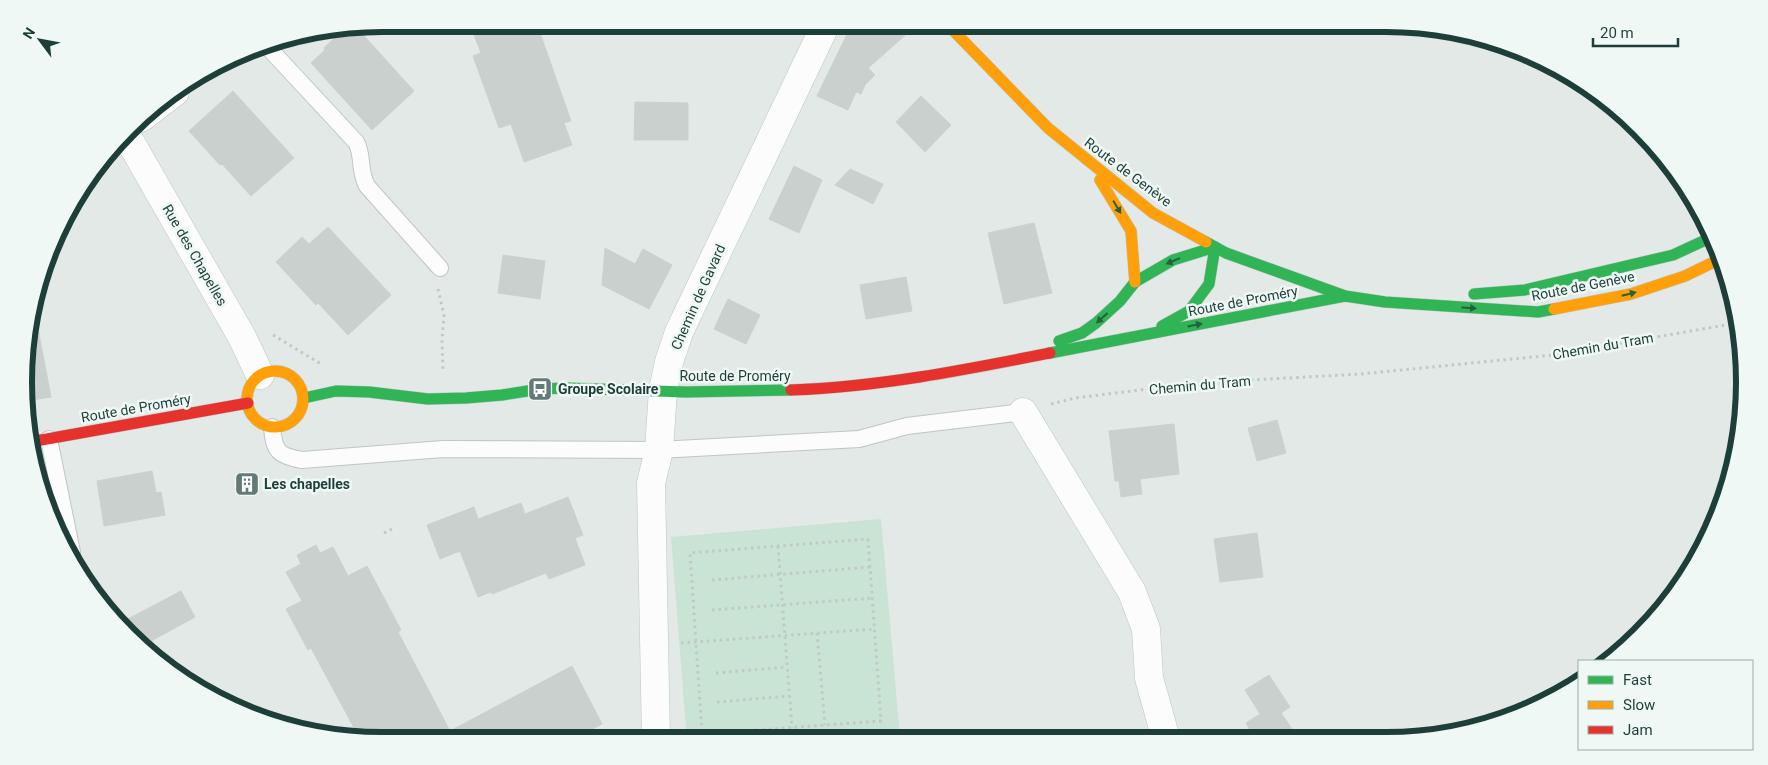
<svg xmlns="http://www.w3.org/2000/svg" width="1768" height="765" font-family="Roboto,sans-serif">
	<rect width="100%" height="100%" fill="#e2e9e6"/>
	<path fill="#c9e4d4" d="M881,519L900,737L869,740H687L671,537Z"/>
	<g fill="#c9d0ce" stroke="#cad2cf">
		<path d="M505,24H528L531,33L539,30L571,121L564,123L572,145L524,162L511,124L499,128L473,56L481,53L474,35Z"/>
		<path d="M852,24H918L868,68L875,75L865,85L861,94L856,92L848,110L817,96Z"/>
		<path d="M357,28L414,91L372,130L311,63L325,50L324,48L343,30Z"/>
		<path d="M233,91L294,158L251,196L222,164L220,165L189,131Z"/>
		<path d="M921,96L951,125L925,152L896,122Z"/>
		<path d="M635,102L688,103V140H634Z"/>
		<path d="M794,166L822,180L799,233L769,219Z"/>
		<path d="M850,169L883,184L873,204L835,185Z"/>
		<path d="M1034,223L1052,293L1004,304L988,233Z"/>
		<path d="M328,227L391,295L348,335L318,303L316,305L276,262L302,237L309,244Z"/>
		<path d="M605,248L635,264L643,249L672,265L649,309L602,285Z"/>
		<path d="M503,255L545,261L540,299L498,293Z"/>
		<path d="M906,277L912,311L866,319L860,285Z"/>
		<path d="M728,299L760,315L746,344L714,329Z"/>
		<path d="M30,318H36L51,397L26,401L24,382Z"/>
		<path d="M1277,420L1286,453L1257,461L1248,428Z"/>
		<path d="M1174,424L1179,474L1140,479L1142,494L1121,497L1119,481H1115L1109,431Z"/>
		<path d="M152,471L156,493L161,492L165,515L104,526L97,481Z"/>
		<path d="M568,497L583,535L575,538L585,565L549,579L546,573L492,594L491,592L478,597L460,551L440,559L427,525L474,507L478,519L521,503L525,514Z"/>
		<path d="M1257,533L1263,577L1220,582L1214,539Z"/>
		<path d="M316,545L320,553L333,547L348,576L367,566L401,630L398,632L450,731L572,666L602,724L570,741H382L359,737L311,648L308,650L286,609L302,601L286,572L301,564L297,555Z"/>
		<path d="M181,591L195,617L142,646L128,619Z"/>
		<path d="M1269,675L1290,707L1281,713L1299,739H1255L1246,723L1260,714L1245,690Z"/>
	</g>
	<g fill="none" stroke-linecap="round" stroke-linejoin="round">
		<defs>
			<g id="lane">
				<path d="M265,44L356,142C364,156 358,169 367,186L440,268"/>
				<path d="M272,427C274,451 278,456 302,460L443,449L659,450L859,439L907,426L1023,412"/>
				<path d="M49,439L72,552"/>
			</g>
			<g id="street">
				<path d="M141,118L175,92"/>
				<path d="M127,136L242,337L260,375"/>
				<path d="M1023,412L1132,592L1146,629L1149,678L1166,739"/>
				<path d="M656,740L651,483L659,450L663,390L669,362L679,332L826,24"/>
			</g>
			<g id="fast">
				<path d="M1206,242L1226,253L1345,296L1385,302L1538,312L1554,309"/>
				<path d="M1474,294L1525,290L1673,255L1712,237"/>
				<path d="M1162,326L1189,311L1209,284L1215,247"/>
				<path d="M1059,341L1082,333L1096,323L1120,301L1135,282L1173,260L1215,247"/>
				<path d="M1050,353L1345,296"/>
				<path d="M304,398L336,391L369,392L428,399L466,398L502,395L540,389L566,388L686,392L791,390"/>
			</g>
			<g id="slow">
				<path d="M947,24L1048,128L1153,213L1206,242"/>
				<path d="M1100,180L1131,231L1135,282"/>
				<path d="M1554,309L1631,294L1685,276L1720,259"/>
				<circle cx="275" cy="399" r="28"/>
			</g>
			<g id="jam">
				<path d="M791,390C879,387 964,370 1050,353"/>
				<path d="M30,442L248,403"/>
			</g>
		</defs>
		<use href="#lane" stroke="#bfc6c3" stroke-width="18"/>
		<use href="#street" stroke="#bfc6c3" stroke-width="29"/>
		<use href="#fast" stroke="#bdc7c4" stroke-width="12"/>
		<use href="#slow" stroke="#bdc7c4" stroke-width="12"/>
		<use href="#jam" stroke="#bdc7c4" stroke-width="12"/>
		<g stroke="#bfcac7" stroke-width="3" stroke-dasharray="2.5 4" stroke-linecap="butt">
			<path d="M438,289L444,315L442,340L443,370"/>
			<path d="M273,335L321,364"/>
			<path d="M1051,404L1075,398L1196,383L1361,374L1553,355L1737,323"/>
			<path d="M384,533L392,529"/>
			<path d="M868,539L881,721L702,734L690,553Z"/>
			<path d="M778,546L792,728"/>
			<path d="M712,580L870,567"/>
			<path d="M712,610L873,598"/>
			<path d="M817,633L825,725"/>
			<path d="M681,643L875,629"/>
			<path d="M716,673L787,667"/>
			<path d="M717,702L789,696"/>
		</g>
		<use href="#lane" stroke="#fbfcfb" stroke-width="16"/>
		<use href="#street" stroke="#fbfcfb" stroke-width="28"/>
		<use href="#fast" stroke="#30b455" stroke-width="11"/>
		<use href="#slow" stroke="#ff9f0a" stroke-width="11"/>
		<use href="#jam" stroke="#e5322d" stroke-width="11"/>
	</g>
	<defs><path id="oneway-solid" d="M-6-.8H1V-3.2L6.5 0L1 3.2V.8H-6Z" transform="scale(1.25)"/></defs>
	<g fill="#236141">
		<use href="#oneway-solid" transform="translate(1117 207) rotate(59)"/>
		<use href="#oneway-solid" transform="translate(1173 261) rotate(157)"/>
		<use href="#oneway-solid" transform="translate(1629 294) rotate(-14)"/>
		<use href="#oneway-solid" transform="translate(1469 308) rotate(4)"/>
		<use href="#oneway-solid" transform="translate(1102 318) rotate(138)"/>
		<use href="#oneway-solid" transform="translate(1195 325) rotate(-11)"/>
	</g>
	<defs>
		<symbol id="bus-square" viewBox="-11 -11 22 22"><rect x="-9" y="-9" width="18" height="18" rx="4" fill="#637a76" stroke="#eff8f5"/><path d="M-5-6H5V4H4V6H2V4H-2V6H-4V4H-5ZM-3.5-4V0h7V-4ZM-3.5 1.2v1.5H-2V1.2ZM2 1.2v1.5H3.5V1.2Z" fill="#fff"/></symbol>
		<symbol id="building-square" viewBox="-11 -11 22 22"><rect x="-9" y="-9" width="18" height="18" rx="4" fill="#637a76" stroke="#eff8f5"/><path d="M-4-6H4V6H1V3H-1V6H-4ZM-2.5-4.3h1.7v1.8h-1.7ZM.8-4.3h1.7v1.8H.8ZM-2.5-1h1.7V.8h-1.7ZM.8-1h1.7V.8H.8Z" fill="#fff"/></symbol>
	</defs>
	<g fill-rule="evenodd">
		<use href="#bus-square" x="526" y="375" width="28" height="28"/>
		<use href="#building-square" x="233" y="470" width="28" height="28"/>
	</g>
	<g text-anchor="middle" dominant-baseline="central" stroke-width="5" stroke-linejoin="round" paint-order="stroke">
		<g font-size="14" fill="#1e3e39" stroke="#eff8f5">
			<text transform="translate(1128 172) rotate(37)">Route de Genève</text>
			<text transform="translate(195 255) rotate(60)">Rue des Chapelles</text>
			<text transform="translate(1583 286) rotate(-11)">Route de Genève</text>
			<text transform="translate(698 297) rotate(-66)">Chemin de Gavard</text>
			<text transform="translate(1243 301) rotate(-11)">Route de Proméry</text>
			<text transform="translate(1603 346) rotate(-10)">Chemin du Tram</text>
			<text x="735" y="376">Route de Proméry</text>
			<text transform="translate(1200 385) rotate(-5)">Chemin du Tram</text>
			<text transform="translate(136 408) rotate(-10)">Route de Proméry</text>
		</g>
		<g font-size="14" font-weight="bold" fill="#1e3e39" stroke="#eff8f5" text-anchor="start">
			<text x="558" y="389">Groupe Scolaire</text>
			<text x="264" y="484">Les chapelles</text>
		</g>
	</g>
	<path d="M0 0H1768V765H0ZM382 32H1386A350 350 0 0 1 1736 382V382A350 350 0 0 1 1386 732H382A350 350 0 0 1 32 382V382A350 350 0 0 1 382 32Z" fill="#eff8f5" fill-rule="evenodd"/>
	<path fill="none" stroke="#1e3e39" stroke-width="6" d="M382 32H1386A350 350 0 0 1 1736 382V382A350 350 0 0 1 1386 732H382A350 350 0 0 1 32 382V382A350 350 0 0 1 382 32Z"/>
	<rect x="1578" y="660" width="175" height="90" fill="#eff8f5" stroke="#9baeaa"/>
	<rect x="1588" y="676" width="25" height="8" fill="#30b455" stroke="#9baeaa"/>
	<text x="1623" y="685" font-size="15" fill="#1e3e39">Fast</text>
	<rect x="1588" y="701" width="25" height="8" fill="#ff9f0a" stroke="#9baeaa"/>
	<text x="1623" y="710" font-size="15" fill="#1e3e39">Slow</text>
	<rect x="1588" y="726" width="25" height="8" fill="#e5322d" stroke="#9baeaa"/>
	<text x="1623" y="735" font-size="15" fill="#1e3e39">Jam</text>
	<g transform="translate(40 40) rotate(302)" stroke="#eff8f5" stroke-width="4" paint-order="stroke">
	<path d="M0-4L9 19L0 12L-9 19Z" fill="#1e3e39"/>
	<text y="-8" font-size="14" font-weight="bold" text-anchor="middle" fill="#1e3e39">N</text>
	</g>
	<path d="M1593 38v8h85v-8" fill="none" stroke="#1e3e39" stroke-width="2.5"/>
	<text x="1600" y="38" font-size="15" fill="#1e3e39" stroke="#eff8f5" stroke-width="4" paint-order="stroke">20 m</text>
</svg>
